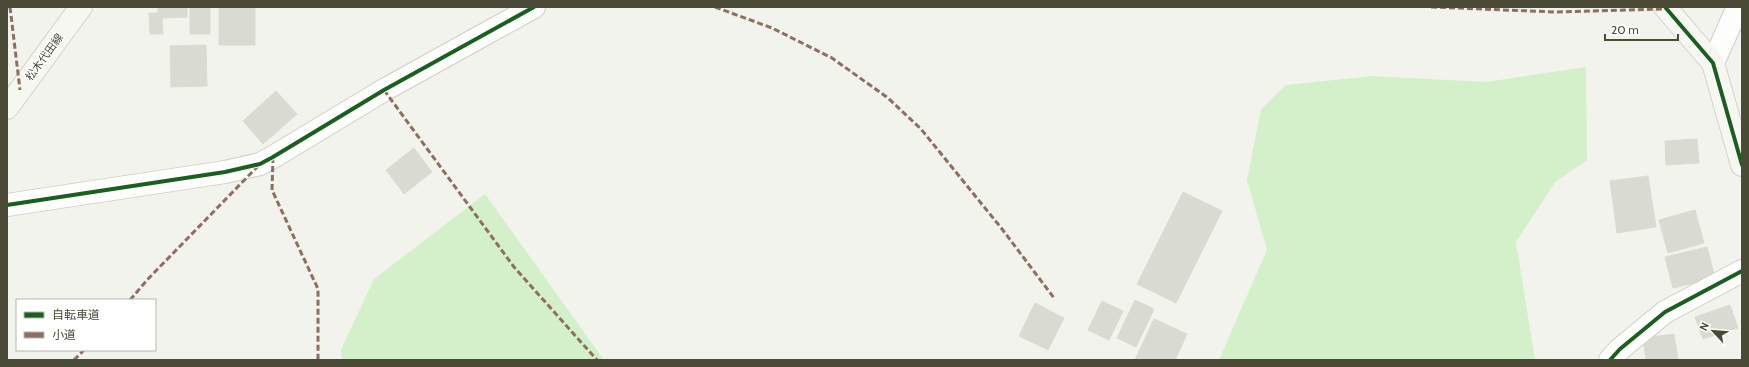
<svg xmlns="http://www.w3.org/2000/svg" width="1749" height="367" font-family="Cabin,'Noto Sans JP',sans-serif">
	<rect width="100%" height="100%" fill="#f2f3ec"/>
	<g fill="#d3f0ca">
		<path d="M1586,67L1587,160L1555,182L1516,242L1535,360H1219L1267,250L1247,180L1261,109L1286,85L1372,76L1486,82Z"/>
		<path d="M485,194L604,360H342L341,350L374,279Z"/>
	</g>
	<g fill="#d9dad1" stroke="#dbdbd1">
		<path d="M158,7H187V17L162,18L163,34H150L149,13H158Z"/>
		<rect x="190" y="7" width="20" height="27"/>
		<rect x="219" y="7" width="36" height="38"/>
		<path d="M206,45L207,86L171,87L170,46Z"/>
		<path d="M276,91L297,114L263,144L243,121Z"/>
		<path d="M1697,139L1699,163L1666,165L1665,141Z"/>
		<path d="M414,148L432,172L404,194L386,170Z"/>
		<path d="M1648,176L1656,227L1617,233L1610,181Z"/>
		<path d="M1183,192L1222,211L1176,303L1137,284Z"/>
		<path d="M1695,210L1704,243L1668,253L1659,220Z"/>
		<path d="M1707,247L1715,278L1673,288L1665,257Z"/>
		<path d="M1135,300L1154,309L1136,347L1117,338Z"/>
		<path d="M1102,301L1123,311L1109,340L1088,330Z"/>
		<path d="M1035,303L1064,318L1048,350L1019,336Z"/>
		<path d="M1730,305L1738,328L1703,339L1695,317Z"/>
		<path d="M1154,319L1187,334L1175,360H1135Z"/>
		<path d="M1674,334L1678,360H1646L1643,338Z"/>
	</g>
	<g fill="none" stroke-linecap="round" stroke-linejoin="round">
		<defs>
			<g id="street">
				<path d="M1713,63L1738,7"/>
				<path d="M7,205L225,172L260,164L273,157L384,90L534,7"/>
				<path d="M1610,360L1620,349L1665,312L1742,271"/>
			</g>
			<g id="secondary">
				<path d="M1665,7L1713,63L1742,165"/>
				<path d="M7,108L81,7"/>
			</g>
		</defs>
		<use href="#street" stroke="#cfcec6" stroke-width="24"/>
		<use href="#secondary" stroke="#d2d5c4" stroke-width="24"/>
		<use href="#street" stroke="#fdfdfc" stroke-width="22"/>
		<use href="#secondary" stroke="#f6f7f0" stroke-width="22"/>
		<g stroke="#8d6e63" stroke-width="3" stroke-dasharray="6 3" stroke-linecap="butt">
			<path d="M10,7L20,90"/>
			<path d="M715,7L772,28L832,58L888,98L921,129L1002,229L1054,298"/>
			<path d="M1431,7L1555,12L1666,9"/>
			<path d="M384,90L514,267L597,360"/>
			<path d="M273,157L272,190L318,289V360"/>
			<path d="M130,300L148,279L258,166"/>
			<path d="M74,360L84,350"/>
		</g>
		<defs>
			<g id="cycleway">
				<path d="M1665,7L1713,63L1742,165"/>
				<path d="M7,205L225,172L260,164L273,157L384,90L534,7"/>
				<path d="M1610,360L1620,349L1665,312L1742,271"/>
			</g>
		</defs>
		<use href="#cycleway" stroke="#fff" stroke-width="6"/>
		<use href="#cycleway" stroke="#1b5e20" stroke-width="4"/>
	</g>
	<g text-anchor="middle" dominant-baseline="central" stroke-width="3.5" stroke-linejoin="round" paint-order="stroke">
		<g font-size="11" fill="#4b4a36" stroke="#fff">
			<text transform="translate(44 57) rotate(-54)">松木代田線</text>
		</g>
	</g>
	<rect width="1749" height="367" fill="none" stroke="#4b4a36" stroke-width="16"/>
	<rect x="16" y="299" width="140" height="52" fill="#ffffff" stroke="#b7b7af"/>
	<rect x="24" y="312" width="20" height="6" fill="#1b5e20" stroke="#b7b7af"/>
	<text x="52" y="319" font-size="12" fill="#4b4a36">自転車道</text>
	<rect x="24" y="332" width="20" height="6" fill="#8d6e63" stroke="#b7b7af"/>
	<text x="52" y="339" font-size="12" fill="#4b4a36">小道</text>
	<g transform="translate(1713 331) rotate(296)" stroke="#ffffff" stroke-width="3" paint-order="stroke">
	<path d="M0-3L7 15L0 10L-7 15Z" fill="#4b4a36"/>
	<text y="-6" font-size="11" font-weight="bold" text-anchor="middle" fill="#4b4a36">N</text>
	</g>
	<path d="M1605 34v6h73v-6" fill="none" stroke="#4b4a36" stroke-width="2"/>
	<text x="1611" y="34" font-size="12" fill="#4b4a36" stroke="#ffffff" stroke-width="3" paint-order="stroke">20 m</text>
</svg>
